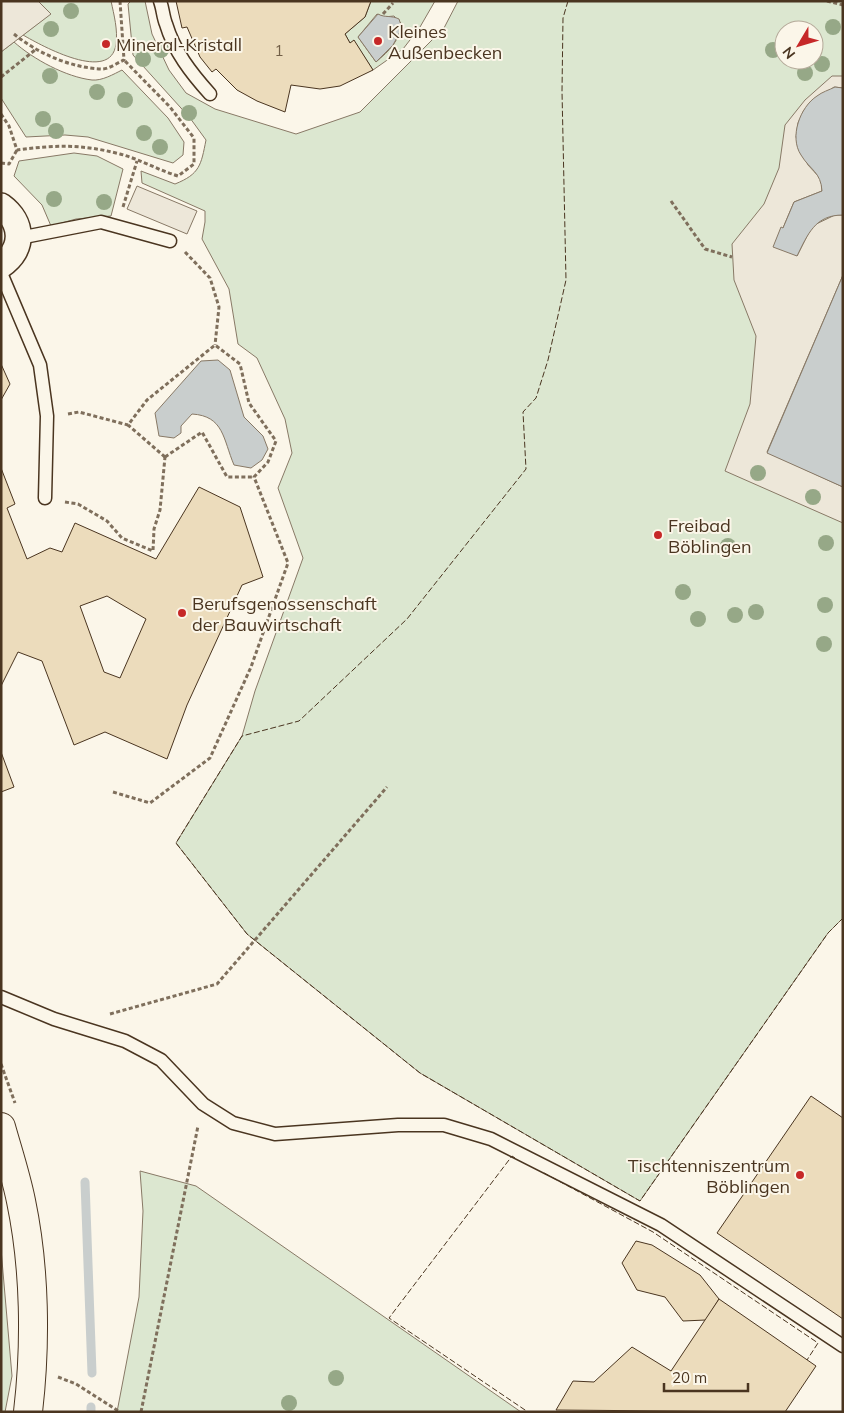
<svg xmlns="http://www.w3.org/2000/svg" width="844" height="1413" font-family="Mulish,sans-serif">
	<rect width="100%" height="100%" fill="#fbf6e9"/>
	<g fill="#dce7d0" stroke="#887966" fill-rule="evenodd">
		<path d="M38,1H111C114,15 118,30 116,44C111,84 42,46 23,35L50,14Z"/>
		<path d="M131,1H145L152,34L169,70L186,93L215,109L296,134L360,112L444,28L458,1H843V918L828,933L640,1201L420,1073L247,934L176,843L242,736L255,691L303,558L278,488L292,453L285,419L257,358L238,344L229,289L202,239L205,222V211L142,183L141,171L175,184C200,174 201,165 206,140L190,118L133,55L128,4ZM784,30H814V60H784Z"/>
		<path d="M371,1H435L420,27L403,49L373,70L354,41L350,43L345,34L365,17ZM377,14L384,17L394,16L401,23C400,41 389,51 376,62L358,37Z"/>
		<path d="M14,42C33,59 66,77 92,80C102,81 114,74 122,70L168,118L184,142L183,155L173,163L88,137L65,135L26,137L1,98V52Z"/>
		<path d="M74,153L97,156L123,169L111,216L76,219L51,226L42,205L14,176L19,161Z"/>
		<path d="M140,1171L196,1186L521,1412H117L139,1297L143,1211Z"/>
		<path d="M1,1249L12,1376L5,1412H1Z"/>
	</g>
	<g fill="#ede7d9" stroke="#887966">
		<path d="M1,1H38L51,14L1,52Z"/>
		<path d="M832,76H843V88L834,87L804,110L798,123L796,137L808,165L821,179L822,191L794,202L783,228L797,256L812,226L835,215H843V275L767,452L843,487V523L725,471L750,404L756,336L734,280L732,244L764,204L779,168L785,125L805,100Z"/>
		<path d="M137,186L197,211L187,234L127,209Z"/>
	</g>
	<g fill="#c9cecd" stroke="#887966">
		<path d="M378,14C385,18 391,15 399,19L402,28L393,45L376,62L358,37Z"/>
		<path d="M835,87L843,88V215C815,215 808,234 797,256L773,247L781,227L783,228L794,202L822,191C821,172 810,170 801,155C789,137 800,107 817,96C822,92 829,90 835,87Z"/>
		<path d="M843,275V487L767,453Z"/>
		<path d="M218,360L230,370L244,417L263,436L268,449L262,460L251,468L234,465C223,439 224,416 192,414L181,426V433L174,438L159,436L155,413L201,361Z"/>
	</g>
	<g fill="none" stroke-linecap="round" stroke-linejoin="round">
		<g stroke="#c9cecd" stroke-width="9">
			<path d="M85,1182L92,1373"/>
			<path d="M91,1412V1407"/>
		</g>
	</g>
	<g fill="#ecdcbc" stroke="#4a3520" fill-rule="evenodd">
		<path d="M176,1H371L365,17L345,34L350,43L354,40L373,70L340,86L320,89L291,85L285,112L257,101L237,90L216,69L212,72L200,57L187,27L182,28Z"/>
		<path d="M1,364L10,384L1,400Z"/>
		<path d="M1,468L15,504L7,508L27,559L50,548L62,552L75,523L156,559L199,487L240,507L263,577L242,585L187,705L167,759L105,732L74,745L42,661L18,652L1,686ZM107,596L146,619L120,678L104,672L80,606Z"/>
		<path d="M1,752L14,787L1,792Z"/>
		<path d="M811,1096L843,1118V1319L717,1233Z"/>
		<path d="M636,1241L652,1245L700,1275L719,1299L706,1320L683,1321L665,1297L637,1290L622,1263Z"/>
		<path d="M719,1299L816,1366L785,1412L556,1410L573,1381L594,1382L632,1347L671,1371Z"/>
	</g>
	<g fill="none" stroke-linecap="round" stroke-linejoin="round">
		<defs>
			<g id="service">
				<path d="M160,1C163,9 163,17 166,24C174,51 191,73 210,94"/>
				<path d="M19,238L101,222L170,241"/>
				<path d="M1,273L40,365L47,416L45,498"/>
				<path d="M1,997L54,1019L125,1041L161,1060L203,1104L233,1123L275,1134L398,1125H444L491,1139L661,1225L843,1346"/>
			</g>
			<path id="minor" d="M1,206C23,222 25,249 1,265"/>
			<path id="tertiary" d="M1,1127C8,1152 16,1176 21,1201C35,1268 36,1344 28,1412"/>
		</defs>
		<use href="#service" stroke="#4a3520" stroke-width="15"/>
		<use href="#minor" stroke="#4a3520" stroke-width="28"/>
		<use href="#tertiary" stroke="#4a3520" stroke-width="30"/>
		<g stroke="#7f6f5c" stroke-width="3" stroke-dasharray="4 2.5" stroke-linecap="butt">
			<path d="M827,1L843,5"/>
			<path d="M383,14L393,3"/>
			<path d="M14,34C37,53 71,68 102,69C109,69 117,63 124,60L120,1"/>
			<path d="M1,77L35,50"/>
			<path d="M1,114L9,126L17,150C55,145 82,144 120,154C139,159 158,170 178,176L194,164V138L170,107L124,60"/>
			<path d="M1,163L9,164L17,150"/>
			<path d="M671,201L705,249L732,257"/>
			<path d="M123,207L137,161"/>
			<path d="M185,252L210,278L219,307L215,345"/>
			<path d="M68,414L79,412L128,425"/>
			<path d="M165,457L128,425L147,400L215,345"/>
			<path d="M165,457L202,432L227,477H254"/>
			<path d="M65,502L78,504L107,521L122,538L153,551L154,529L160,510L165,457"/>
			<path d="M113,792L150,803L210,758L251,667L288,563L254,477L268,462L276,441L249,403L240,364L215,345"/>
			<path d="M110,1014L217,984L387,787"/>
			<path d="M1,1064L15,1103"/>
			<path d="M58,1377L76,1384L120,1412"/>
			<path d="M141,1412L198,1126"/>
		</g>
		<use href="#service" stroke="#fbf6e9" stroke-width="12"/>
		<use href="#minor" stroke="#fbf6e9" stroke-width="25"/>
		<use href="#tertiary" stroke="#fbf6e9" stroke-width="28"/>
		<g stroke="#4a3520" stroke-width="1" stroke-dasharray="6 2.5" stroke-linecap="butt">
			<path d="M568,1L563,18L562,91L566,280L548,360L536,398L523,412L526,469L407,619L299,721L242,736L176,843L247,934L420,1073L640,1201L828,933L843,918"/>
			<path d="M515,1158L512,1156L389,1318L528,1412"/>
			<path d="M544,1173L653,1232L818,1343L807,1360"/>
		</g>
	</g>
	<g fill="#96a887">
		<circle cx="71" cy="11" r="8"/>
		<circle cx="833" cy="27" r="8"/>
		<circle cx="51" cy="29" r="8"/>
		<circle cx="161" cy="50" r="8"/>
		<circle cx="773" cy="50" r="8"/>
		<circle cx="143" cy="59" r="8"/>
		<circle cx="822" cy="64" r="8"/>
		<circle cx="805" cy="73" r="8"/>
		<circle cx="50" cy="76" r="8"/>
		<circle cx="97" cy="92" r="8"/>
		<circle cx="125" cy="100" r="8"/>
		<circle cx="189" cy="113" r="8"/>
		<circle cx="43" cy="119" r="8"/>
		<circle cx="56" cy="131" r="8"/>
		<circle cx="144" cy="133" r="8"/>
		<circle cx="160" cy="147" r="8"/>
		<circle cx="54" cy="199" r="8"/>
		<circle cx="104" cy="202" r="8"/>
		<circle cx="758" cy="473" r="8"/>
		<circle cx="813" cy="497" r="8"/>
		<circle cx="826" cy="543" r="8"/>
		<circle cx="728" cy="546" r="8"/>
		<circle cx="683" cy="592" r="8"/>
		<circle cx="825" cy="605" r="8"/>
		<circle cx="756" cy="612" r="8"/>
		<circle cx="735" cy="615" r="8"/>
		<circle cx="698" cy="619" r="8"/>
		<circle cx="824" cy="644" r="8"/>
		<circle cx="336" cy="1378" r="8"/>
		<circle cx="289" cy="1403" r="8"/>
	</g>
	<g fill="#c62828" stroke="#fbf6e9" stroke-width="2">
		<circle cx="378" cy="41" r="5"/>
		<circle cx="106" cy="44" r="5"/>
		<circle cx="658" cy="535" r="5"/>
		<circle cx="182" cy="613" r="5"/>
		<circle cx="800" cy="1175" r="5"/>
	</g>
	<g text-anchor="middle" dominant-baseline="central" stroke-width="4" stroke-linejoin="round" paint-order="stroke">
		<g font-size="15" fill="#725f47">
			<text x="279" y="50">1</text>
		</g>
		<g font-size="18" fill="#4a3520" stroke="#fbf6e9" text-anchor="start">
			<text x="388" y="31">Kleines<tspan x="388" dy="21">Außenbecken</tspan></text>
			<text x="116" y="44">Mineral-Kristall</text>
			<text x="668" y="525">Freibad<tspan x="668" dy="21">Böblingen</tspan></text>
			<text x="192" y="603">Berufsgenossenschaft<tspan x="192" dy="21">der Bauwirtschaft</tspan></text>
			<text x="790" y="1165" text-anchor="end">Tischtenniszentrum<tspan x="790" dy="21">Böblingen</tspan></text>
		</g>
	</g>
	<rect width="844" height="1413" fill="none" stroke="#4a3520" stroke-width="5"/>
	<g transform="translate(799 45) rotate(232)"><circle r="24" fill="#fbf6e9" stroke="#b4a999"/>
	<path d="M0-4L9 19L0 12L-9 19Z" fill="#c62828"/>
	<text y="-8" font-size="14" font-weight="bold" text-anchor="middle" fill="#4a3520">N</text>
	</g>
	<path d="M664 1383v8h84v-8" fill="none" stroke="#4a3520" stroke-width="2.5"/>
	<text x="672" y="1383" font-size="15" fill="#4a3520" stroke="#fbf6e9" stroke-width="4" paint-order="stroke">20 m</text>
</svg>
